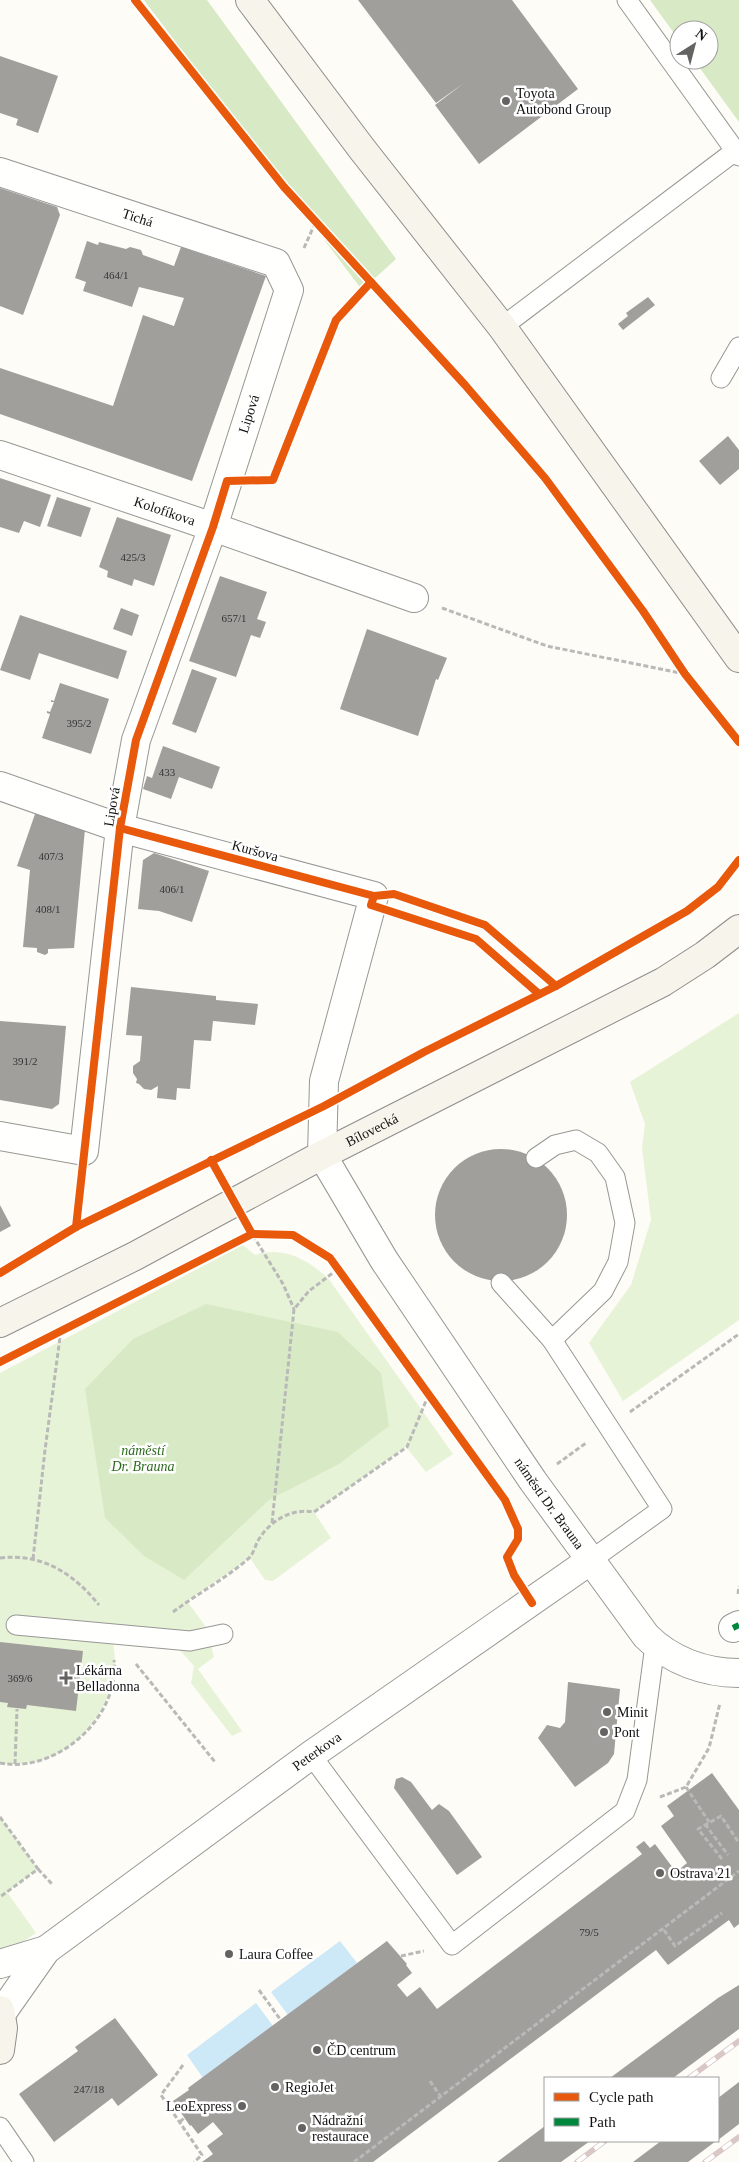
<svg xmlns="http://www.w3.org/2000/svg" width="739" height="2162" font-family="'Times New Roman',serif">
	<rect width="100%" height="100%" fill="#fdfcf7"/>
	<g fill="#e7f3d7">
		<path d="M739,1013V1320L623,1401L589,1343L631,1285L651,1220L642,1148L645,1124L630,1082Z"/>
		<path d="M243,1245L255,1255C284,1246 306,1259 328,1278L453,1454L426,1472L406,1447L314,1512L331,1538L273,1581L265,1580L250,1558L187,1601L206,1627L214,1657L198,1669L242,1731L232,1736L191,1683L194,1666L170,1639L112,1634C113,1645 116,1658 115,1669C109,1723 57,1774 0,1763V1373Z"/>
		<path d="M0,1817L38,1869L7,1892L36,1933L14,1948L0,1951Z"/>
	</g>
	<g fill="#d8eac5">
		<path d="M144,0H207L396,259L362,290Z"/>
		<path d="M650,0H739V122L694,60H709V30H679V40Z"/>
		<path d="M206,1304L338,1332L381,1373L389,1426L339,1464L269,1500L184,1580L144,1556L105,1518L85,1389L133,1339Z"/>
	</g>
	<g fill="#cde8f7">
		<path d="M340,1941L357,1963L288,2015L271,1992Z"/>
		<path d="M256,2003L273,2026L203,2078L187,2055Z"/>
	</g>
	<g fill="#a19f9c">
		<path d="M358,0H512L578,89L479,164L435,105L464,83L436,103Z"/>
		<path d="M0,56L58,76L38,133L16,125L18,119L0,113Z"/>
		<path d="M0,188L57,207L60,215L23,315L0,306Z"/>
		<path d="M87,241L98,245L99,242L126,249L130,247L141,250L143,255L174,266L181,247L266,276L192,481L0,414V368L113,406L143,315L174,326L184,298L139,287L132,307L83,291L86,282L75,278Z"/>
		<path d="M648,297L655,305L623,330L618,324L628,316L626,313Z"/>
		<path d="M728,436L739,450V469L720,485L699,461Z"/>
		<path d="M0,478L51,495L40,527L24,521L19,533L0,527Z"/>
		<path d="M57,497L91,508L81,537L47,526Z"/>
		<path d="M117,517L171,535L154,586L134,579L132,586L107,577L108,571L99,567Z"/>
		<path d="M220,576L267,592L257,619L266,622L260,638L251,635L236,677L189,661Z"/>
		<path d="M121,608L139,615L132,636L113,629Z"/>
		<path d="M20,615L127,651L118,679L39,653L30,680L0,670Z"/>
		<path d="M367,629L447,658L438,680L436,679L418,736L340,709Z"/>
		<path d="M192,669L217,678L196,733L172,724Z"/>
		<path d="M60,683L109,699L91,754L42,738L50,714L47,713V711L50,712L54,702H51V700L54,701Z"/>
		<path d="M163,746L220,767L212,789L179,777L171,799L143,789L147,776L152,778Z"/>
		<path d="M35,814L85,829L74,948L48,949V953L45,955L37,952V948L23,947L30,870L17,866Z"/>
		<path d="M154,853L209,871L192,922L159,911L138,909L143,860Z"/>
		<path d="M131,987L216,996V1000L258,1004L255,1025L213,1021L211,1041L194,1040L190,1089L177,1088L176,1100L157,1098L158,1086L151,1090L144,1089L139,1084L136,1083L137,1079L133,1073V1066L140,1061L142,1036L126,1035Z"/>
		<path d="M0,1021L66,1026L59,1104L52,1109L0,1100Z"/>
		<circle cx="501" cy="1215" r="66"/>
		<path d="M0,1205L11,1226L0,1232Z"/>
		<path d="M0,1642L83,1651L76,1711L27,1705L26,1709L7,1707L8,1703L0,1702Z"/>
		<path d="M568,1682L620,1689L614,1754L608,1763L575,1787L538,1738L547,1725L560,1728L565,1722Z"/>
		<path d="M712,1773L739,1810V1924L734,1928L729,1920L668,1965L656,1950L373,2162H202L213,2154L207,2146L223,2134L213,2122L198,2134L191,2125L190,2126L173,2101L189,2090L188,2088L387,1941L407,1964L406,1965L412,1973L397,1985L407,1997L420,1987L437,2009L642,1854L636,1847L644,1841L650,1848L655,1844L676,1872L687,1863L661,1826L674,1816L667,1806Z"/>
		<path d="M402,1777L411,1782L432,1810L439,1804L449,1811L482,1857L457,1875L394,1788L396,1779Z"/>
		<path d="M739,1985V2029L673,2078H610L718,1998Z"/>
		<path d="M115,2018L158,2075L118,2106L112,2098L54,2142L19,2094L78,2051L75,2047Z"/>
		<path d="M739,2082V2124L718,2140V2098Z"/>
		<path d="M545,2126V2141H590L561,2162H497Z"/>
		<path d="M661,2141H716L688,2162H633Z"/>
	</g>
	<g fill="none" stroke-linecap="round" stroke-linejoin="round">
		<defs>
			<g id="lane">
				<path d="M627,0L739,156"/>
				<path d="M502,327L735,151"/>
				<path d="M721,378L739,347"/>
				<path d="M536,1158L555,1145L576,1140L598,1153L615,1177L625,1223L618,1262L603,1291L552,1340"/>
				<path d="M501,1283L552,1340L662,1509L591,1560"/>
				<path d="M16,1625L190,1641L223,1634"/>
				<path d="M311,1755L452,1945L625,1811L637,1780L655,1645"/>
				<path d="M0,2127L24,2162"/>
			</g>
			<g id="street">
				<path id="s1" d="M0,172L276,263L289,290L213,527L136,740L120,828L84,1151L0,1136"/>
				<path id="s2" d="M0,455L213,527L414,598"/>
				<path id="s3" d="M0,786L120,828L374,896L324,1081L322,1155L384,1260L533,1481L646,1636C671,1661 705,1673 739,1673"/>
				<path d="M733,1628L739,1625"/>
				<path d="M0,1964L46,1950"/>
				<path id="s4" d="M1,2014L46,1950L311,1755L591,1560"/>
			</g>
			<g id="secondary">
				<path d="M250,0L362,149L502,327L739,658"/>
				<path id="s5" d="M0,1323L135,1256L322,1155L663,982L705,955L739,929"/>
				<path d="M0,2010L3,2028L0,2050"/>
			</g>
		</defs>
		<use href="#lane" stroke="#979795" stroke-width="21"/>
		<use href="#street" stroke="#979795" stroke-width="30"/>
		<use href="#secondary" stroke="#8e8d8b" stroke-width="30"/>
		<g stroke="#b9b9b8" stroke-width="3" stroke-dasharray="5 2.5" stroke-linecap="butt">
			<path d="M304,248L316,221"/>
			<path d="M442,608L547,646L685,674"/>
			<path d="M211,1160L219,1176"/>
			<path d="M76,1227L81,1182"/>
			<path d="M249,1229L283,1284L294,1309"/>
			<path d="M630,1412L739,1334"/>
			<path d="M557,1464L586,1443"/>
			<path d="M272,1523L294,1309L309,1291L338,1269"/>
			<path d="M0,1558C42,1553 73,1573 99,1605"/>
			<path d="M33,1559L45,1450L61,1330"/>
			<path d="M738,1594L739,1586"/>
			<path d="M173,1612C197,1594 225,1579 248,1559C254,1554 255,1545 259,1539C271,1520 292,1508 314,1512L407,1447L428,1396"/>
			<path d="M136,1664L215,1762"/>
			<path d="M0,1763C56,1774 120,1718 114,1660"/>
			<path d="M15,1764L17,1709"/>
			<path d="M686,1787L709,1822"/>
			<path d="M660,1797L686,1787L709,1748L720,1703"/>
			<path d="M0,1817L38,1869L0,1897"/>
			<path d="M705,1824L728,1855"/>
			<path d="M722,1859L698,1829L721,1816L739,1843"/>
			<path d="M38,1869L52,1884"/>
			<path d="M664,1930L675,1946L722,1913"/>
			<path d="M401,1956L424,1951"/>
			<path d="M259,1990L280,2019"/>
			<path d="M183,2065L161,2095L202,2155L194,2162"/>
			<path d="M430,2081L441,2097"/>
			<path d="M180,2122L184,2118"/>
			<path d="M354,2162L739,1871"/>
		</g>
		<use href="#lane" stroke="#fffffe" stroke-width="19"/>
		<use href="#street" stroke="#fffffe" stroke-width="28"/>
		<use href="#secondary" stroke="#f6f4eb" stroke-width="28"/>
		<defs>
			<g id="rail">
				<path d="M689,2078L739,2041"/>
				<path d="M577,2162L605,2141"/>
				<path d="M705,2162L739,2137"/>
			</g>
		</defs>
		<use href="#rail" stroke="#d9c6c7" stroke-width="5.5"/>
		<use href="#rail" stroke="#fff" stroke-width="4" stroke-dasharray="11" stroke-linecap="butt"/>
		<path stroke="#00873e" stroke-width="6" stroke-dasharray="12 6" stroke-linecap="butt" d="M733,1628L739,1625"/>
		<defs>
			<g id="cycleway">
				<path d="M135,0L284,187L465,385L545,478L643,611L685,674L739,742"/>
				<path d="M120,828L374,896L371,905L476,939L539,994"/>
				<path d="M374,896L394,894L485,925L556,986"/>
				<path d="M211,1160L252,1234"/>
				<path d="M76,1227L120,828L136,740L213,527L227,481L273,480L336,320L371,282"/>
				<path d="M0,1273L76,1227L324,1106L424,1052L556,986L687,911L718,887L739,860"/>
				<path d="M0,1362L252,1234L293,1235L330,1258L505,1500L518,1529V1539L507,1557L514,1575L532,1603"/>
			</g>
		</defs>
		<use href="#cycleway" stroke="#fff" stroke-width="11"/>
		<use href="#cycleway" stroke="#e8590c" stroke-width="8"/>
	</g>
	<g fill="#646362" stroke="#fff" stroke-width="2">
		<circle cx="506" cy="101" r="5"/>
		<path d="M63.5 1670.5h5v5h5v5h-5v5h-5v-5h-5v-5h5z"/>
		<circle cx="607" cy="1712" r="5"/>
		<circle cx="604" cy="1732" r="5"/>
		<circle cx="660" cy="1873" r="5"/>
		<circle cx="229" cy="1954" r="5"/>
		<circle cx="317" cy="2050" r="5"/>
		<circle cx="275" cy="2087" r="5"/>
		<circle cx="242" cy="2106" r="5"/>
		<circle cx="302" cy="2128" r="5"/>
	</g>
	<g text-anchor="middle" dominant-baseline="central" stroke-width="5" stroke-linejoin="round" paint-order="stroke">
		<g font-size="11" fill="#353434">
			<text x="116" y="275">464/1</text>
			<text x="133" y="557">425/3</text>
			<text x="234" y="618">657/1</text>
			<text x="79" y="723">395/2</text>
			<text x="167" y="772">433</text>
			<text x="51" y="856">407/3</text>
			<text x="172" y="889">406/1</text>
			<text x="48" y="909">408/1</text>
			<text x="25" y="1061">391/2</text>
			<text x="20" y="1678">369/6</text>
			<text x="589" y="1932">79/5</text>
			<text x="89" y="2089">247/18</text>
		</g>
		<g font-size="14" fill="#111" stroke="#fff" text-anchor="start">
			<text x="516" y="93">Toyota<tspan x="516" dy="16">Autobond Group</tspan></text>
			<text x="76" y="1670">Lékárna<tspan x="76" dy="16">Belladonna</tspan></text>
			<text x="617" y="1712">Minit</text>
			<text x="614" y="1732">Pont</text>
			<text x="670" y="1873">Ostrava 21</text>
			<text x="239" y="1954">Laura Coffee</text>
			<text x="327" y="2050">ČD centrum</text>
			<text x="285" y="2087">RegioJet</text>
			<text x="232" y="2106" text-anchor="end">LeoExpress</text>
			<text x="312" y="2120">Nádražní<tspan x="312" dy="16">restaurace</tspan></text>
		</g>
		<g font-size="14" fill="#111" stroke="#fff">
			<text stroke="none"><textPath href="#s1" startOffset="145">Tichá</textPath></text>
			<text transform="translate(249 414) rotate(-72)">Lipová</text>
			<text stroke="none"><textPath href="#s2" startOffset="174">Kolofíkova</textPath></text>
			<text transform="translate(112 807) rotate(-80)">Lipová</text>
			<text transform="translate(255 851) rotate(15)">Kuršova</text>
			<text stroke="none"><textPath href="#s5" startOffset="419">Bílovecká</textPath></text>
			<text stroke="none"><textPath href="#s3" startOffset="1072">náměstí Dr. Brauna</textPath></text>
			<text stroke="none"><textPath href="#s4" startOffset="414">Peterkova</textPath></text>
		</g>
		<g font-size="14" font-style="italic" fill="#2f6b1f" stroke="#fff">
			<text x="143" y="1450">náměstí<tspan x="143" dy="16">Dr. Brauna</tspan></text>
		</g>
	</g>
	<rect x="544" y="2077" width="175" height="65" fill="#ffffff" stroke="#a0a0a0"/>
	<rect x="554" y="2093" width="25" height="8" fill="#e8590c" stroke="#a0a0a0"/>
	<text x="589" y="2102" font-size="15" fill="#111111">Cycle path</text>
	<rect x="554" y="2118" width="25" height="8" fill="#00873e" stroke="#a0a0a0"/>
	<text x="589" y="2127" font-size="15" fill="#111111">Path</text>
	<g transform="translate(694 45) rotate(36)"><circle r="24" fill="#ffffff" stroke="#a0a0a0"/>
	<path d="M0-4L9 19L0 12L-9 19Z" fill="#646362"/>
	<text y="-8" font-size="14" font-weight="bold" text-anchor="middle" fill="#111111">N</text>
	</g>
</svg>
